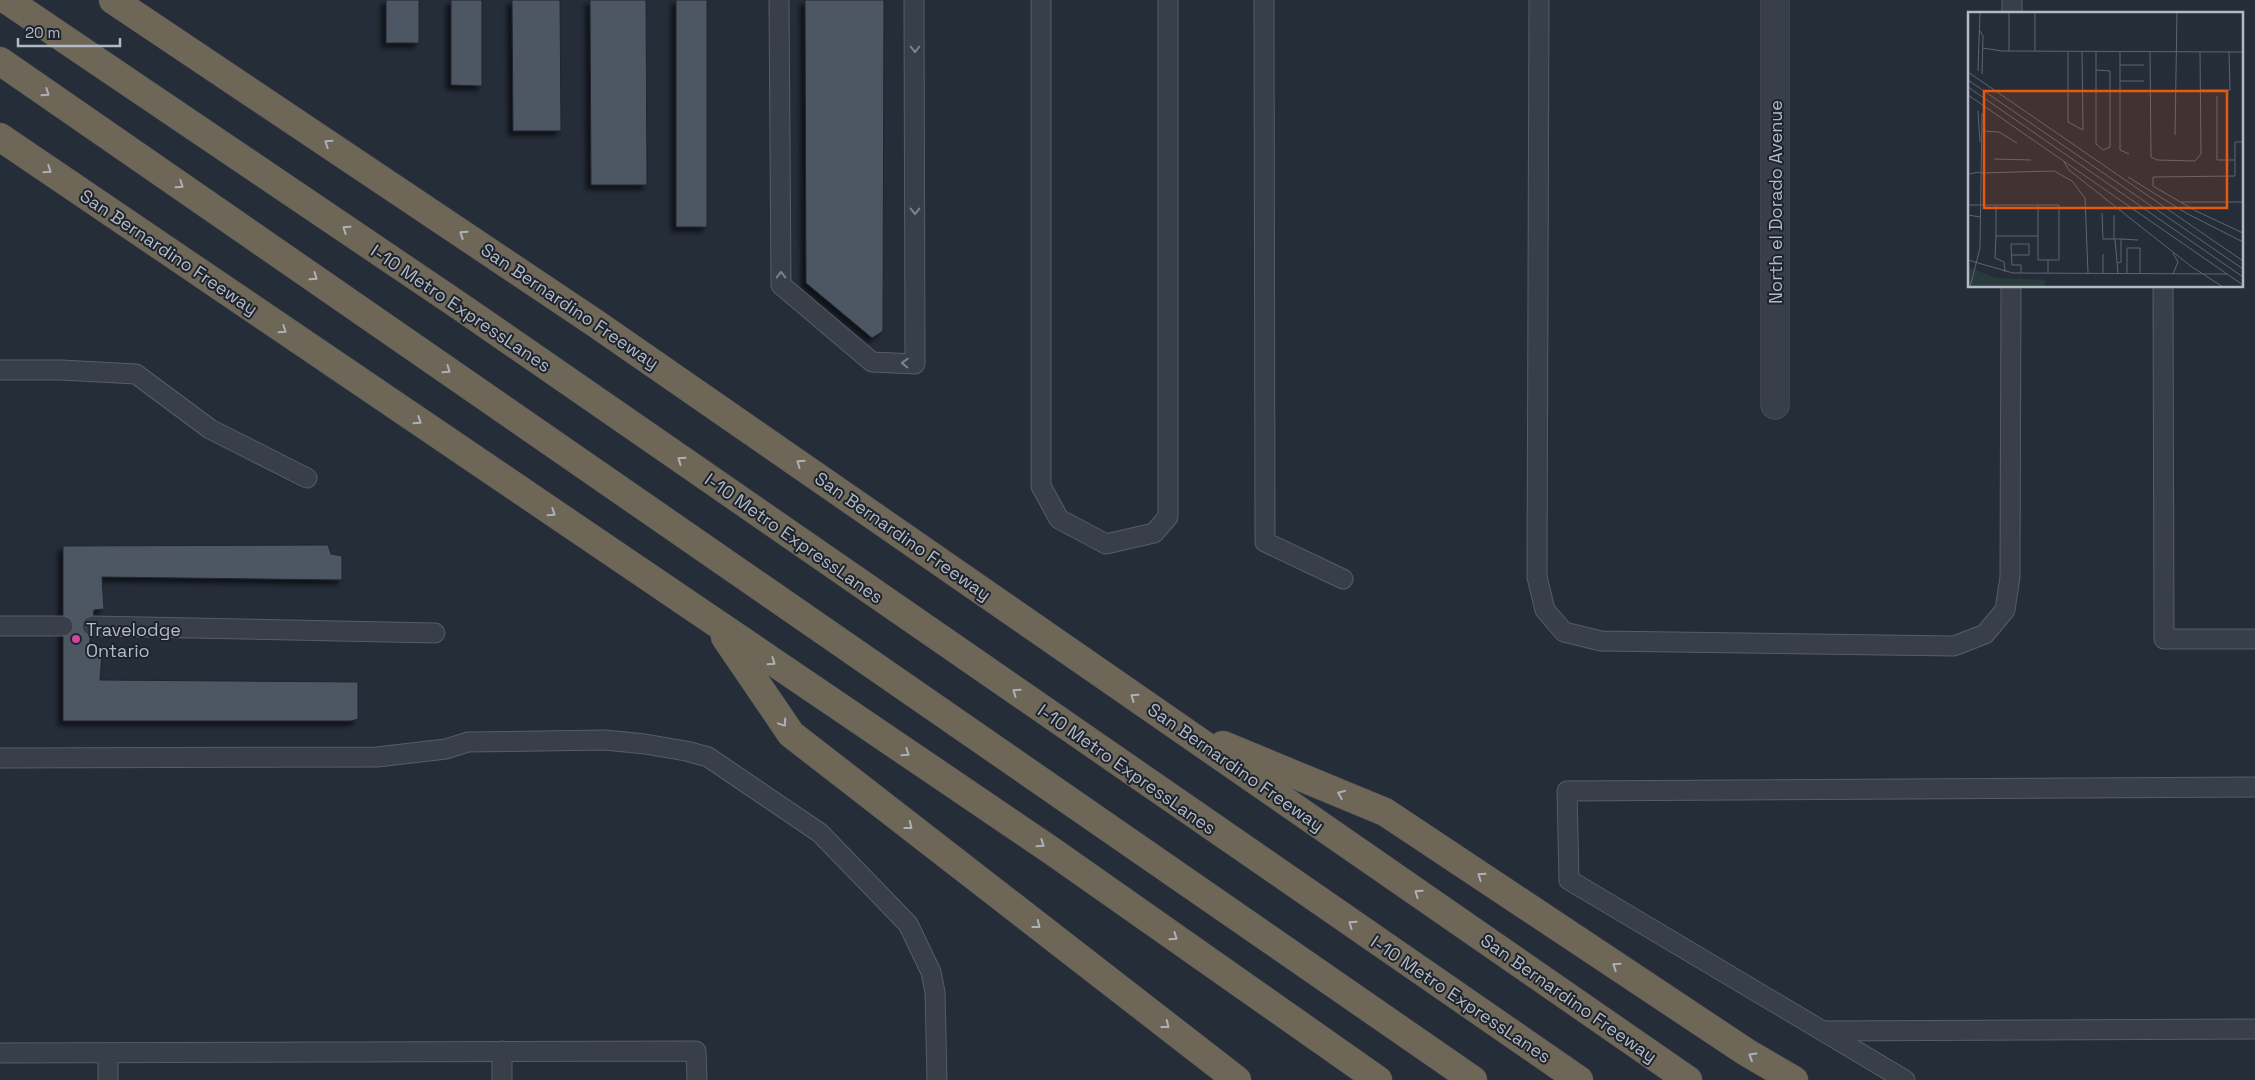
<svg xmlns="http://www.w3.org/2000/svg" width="2255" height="1080" font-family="'Space Grotesk',sans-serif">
	<defs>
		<filter id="shadow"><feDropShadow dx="-4.5" dy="4.5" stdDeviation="2.5" flood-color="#0009"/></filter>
	</defs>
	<rect width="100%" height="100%" fill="#252d39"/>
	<g fill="#4e5764" stroke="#202630" filter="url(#shadow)">
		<rect x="386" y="0" width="33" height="43"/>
		<path d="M451,0H482V86L451,85Z"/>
		<path d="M512,0H560L561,131H513Z"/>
		<path d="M590,0H646L647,185H591Z"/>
		<rect x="676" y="0" width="31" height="227"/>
		<path d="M805,0H884L883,331L872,338L806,283Z"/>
		<path d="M328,545L331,554L342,556V580L102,577L104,609L94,610L88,654L102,653L100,680L358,682V719L351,721H63V546Z"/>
	</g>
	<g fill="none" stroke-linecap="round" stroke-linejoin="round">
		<defs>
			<g id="lane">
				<path d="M779,0L781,285L872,362L915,364L914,0"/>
				<path d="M1041,0V486L1059,519L1106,544L1154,533L1168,517V0"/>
				<path d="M1264,0L1265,542L1343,579"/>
				<path d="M1539,0L1537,577L1545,610L1564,632L1601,641L1954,646L1985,634L2005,610L2010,577L2011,286"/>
				<path d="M2012,14V0"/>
				<path d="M2163,286L2164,639H2255"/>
				<path d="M0,370H62L136,374L210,429L307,478"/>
				<path d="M0,626H63"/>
				<path d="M92,626L435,633"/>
				<path d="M0,758L377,757L446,749L468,742L605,740L645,744L686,751L708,757L820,833L908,924L931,972L935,992L937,1080"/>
				<path d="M1824,1031L2255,1029"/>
				<path d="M0,1053L696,1051L697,1080"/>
				<path d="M108,1080V1053"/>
				<path d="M502,1080V1051"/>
				<path d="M1905,1080L1569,880L1567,791L2255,787"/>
			</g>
			<path id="street" d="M1775,0V405"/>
			<g id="highway">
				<path d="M7,0L461,307L1579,1080"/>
				<path d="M113,0L595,323L1688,1080"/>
				<path d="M0,61L1473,1080"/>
				<path d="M0,137L1052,851L1378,1080"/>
				<path d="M725,637L791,734L1237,1080"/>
				<path d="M1223,745L1385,812L1746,1052L1794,1080"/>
			</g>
		</defs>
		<use href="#lane" stroke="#575d67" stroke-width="21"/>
		<use href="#street" stroke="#575d67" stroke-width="29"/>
		<use href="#highway" stroke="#444a54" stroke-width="29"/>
		<use href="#lane" stroke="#383f49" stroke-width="19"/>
		<use href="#street" stroke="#383f49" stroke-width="28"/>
		<use href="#highway" stroke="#6e6656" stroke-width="28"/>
	</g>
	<defs><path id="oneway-chevron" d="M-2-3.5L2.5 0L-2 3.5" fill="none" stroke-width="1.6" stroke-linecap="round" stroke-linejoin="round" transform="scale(1.25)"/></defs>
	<g stroke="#7c838d">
		<use href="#oneway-chevron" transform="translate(915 49) rotate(90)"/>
		<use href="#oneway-chevron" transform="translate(915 211) rotate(90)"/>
		<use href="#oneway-chevron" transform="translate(781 275) rotate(-90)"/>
		<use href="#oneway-chevron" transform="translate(905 363) rotate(-178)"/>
	</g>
	<g stroke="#adb2ba">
		<use href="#oneway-chevron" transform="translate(46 93) rotate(34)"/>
		<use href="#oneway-chevron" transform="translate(328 143) rotate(-146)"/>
		<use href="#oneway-chevron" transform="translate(48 170) rotate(34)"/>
		<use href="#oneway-chevron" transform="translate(180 185) rotate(34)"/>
		<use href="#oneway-chevron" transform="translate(346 229) rotate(-146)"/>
		<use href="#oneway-chevron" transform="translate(463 234) rotate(-146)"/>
		<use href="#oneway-chevron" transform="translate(314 277) rotate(35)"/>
		<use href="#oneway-chevron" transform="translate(283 330) rotate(34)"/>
		<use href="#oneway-chevron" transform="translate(447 370) rotate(35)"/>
		<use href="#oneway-chevron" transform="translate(418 421) rotate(34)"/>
		<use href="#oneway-chevron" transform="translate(681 460) rotate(-145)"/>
		<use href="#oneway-chevron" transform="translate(800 463) rotate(-145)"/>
		<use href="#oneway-chevron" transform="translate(552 513) rotate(34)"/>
		<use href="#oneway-chevron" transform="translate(772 662) rotate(34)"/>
		<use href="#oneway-chevron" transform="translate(1016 692) rotate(-145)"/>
		<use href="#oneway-chevron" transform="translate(1134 697) rotate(-145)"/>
		<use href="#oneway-chevron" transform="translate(783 723) rotate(56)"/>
		<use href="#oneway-chevron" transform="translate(906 753) rotate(34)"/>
		<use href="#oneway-chevron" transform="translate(1341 794) rotate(-158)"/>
		<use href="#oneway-chevron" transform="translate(909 826) rotate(38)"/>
		<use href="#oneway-chevron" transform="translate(1041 844) rotate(34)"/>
		<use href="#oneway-chevron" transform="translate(1481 876) rotate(-146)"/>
		<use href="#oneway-chevron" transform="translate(1418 893) rotate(-145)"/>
		<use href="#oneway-chevron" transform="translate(1352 924) rotate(-146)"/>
		<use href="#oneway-chevron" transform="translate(1037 925) rotate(38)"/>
		<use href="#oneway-chevron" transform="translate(1174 937) rotate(35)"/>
		<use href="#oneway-chevron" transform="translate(1616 966) rotate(-146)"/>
		<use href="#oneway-chevron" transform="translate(1166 1025) rotate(38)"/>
		<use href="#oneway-chevron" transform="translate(1752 1056) rotate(-149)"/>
	</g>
	<circle fill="#d1479c" stroke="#1e242e" stroke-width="2" cx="76" cy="639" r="5"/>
	<g text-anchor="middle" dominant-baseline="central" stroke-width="4" stroke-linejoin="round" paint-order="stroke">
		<g font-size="18" fill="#b4bac5" stroke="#1e242e">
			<text transform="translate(1775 202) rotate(-90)">North el Dorado Avenue</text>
			<text transform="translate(169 252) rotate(34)">San Bernardino Freeway</text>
			<text transform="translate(570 306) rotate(34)">San Bernardino Freeway</text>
			<text transform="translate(461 308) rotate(34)">I-10 Metro ExpressLanes</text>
			<text transform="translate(903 536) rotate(35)">San Bernardino Freeway</text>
			<text transform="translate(794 538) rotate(35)">I-10 Metro ExpressLanes</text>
			<text transform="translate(1236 767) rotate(35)">San Bernardino Freeway</text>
			<text transform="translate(1127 769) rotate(35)">I-10 Metro ExpressLanes</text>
			<text transform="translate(1569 998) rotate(35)">San Bernardino Freeway</text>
			<text transform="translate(1461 999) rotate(34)">I-10 Metro ExpressLanes</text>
		</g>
		<g font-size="18" fill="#b4bac5" stroke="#1e242e" text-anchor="start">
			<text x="86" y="629">Travelodge<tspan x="86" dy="21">Ontario</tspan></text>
		</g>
	</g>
	<g transform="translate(1968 12)">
		<rect width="275" height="275" fill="#252d39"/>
		<path d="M0,255L28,266L77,268V275H0Z" fill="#2a3b3c"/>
		<path fill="none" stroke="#5e6571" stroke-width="1" d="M41,0V39M12,19L15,24L14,62M15,36L34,39L275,40M67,39V0M100,39V110L115,118L114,39M128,39V132L135,138L142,135V59L128,58M152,39V138L161,142M182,40L183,145L189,148L227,149L233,142L232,40M152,53H176M10,59L12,0M0,60L275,249M0,68L275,257M152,69H176M0,75L275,265M233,78H262L261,40M0,83L275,273M249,84V148H267M10,99L12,130M14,119L31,120L49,131M207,123L209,0M275,130H267V164L185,165V174L228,199L275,221M26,147L63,148M96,150L101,158L224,255L255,275M12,160L0,162V203L12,205M12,161L86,159L104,169L117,186L120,261M160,165L218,201L275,230M213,190H275M0,193H91V248H80V261M28,193V224H70V248H80M134,201L135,227H153V250L150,251M28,224L27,246L36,250L37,260M70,224V193M146,227V203M147,227L150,261M153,227L170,228M205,241L210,250L205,262M135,242V261M44,243H61V232H43L44,253H53V261M0,248L45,261L259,262M159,261V236H172V262M2,275L12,236L14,101"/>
		<path fill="#e8590c" fill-opacity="0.15" stroke="#e8590c" stroke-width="2.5" d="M16,79H259V196H16Z"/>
		<rect width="275" height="275" fill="none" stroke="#b4bac5" stroke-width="2.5"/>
	</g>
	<path d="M18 38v8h102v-8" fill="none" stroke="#b4bac5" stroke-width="2.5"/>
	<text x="25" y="38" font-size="15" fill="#b4bac5" stroke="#1e242e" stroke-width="4" paint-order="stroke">20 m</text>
</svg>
